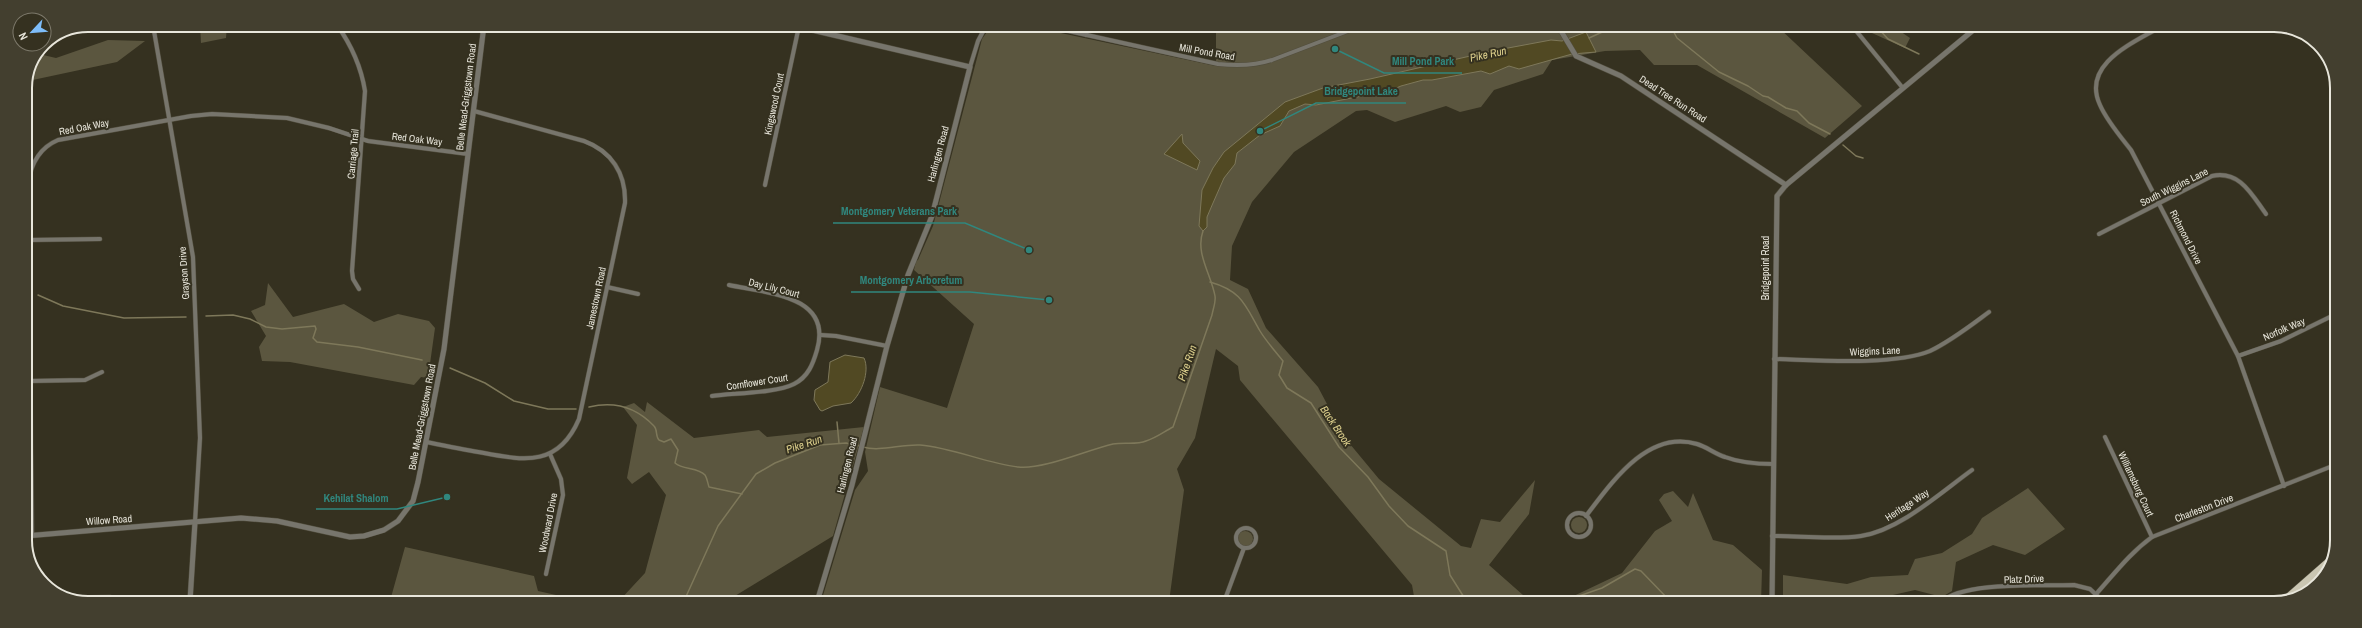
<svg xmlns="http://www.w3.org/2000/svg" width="2362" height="628" font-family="'Archivo Narrow',sans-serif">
	<rect width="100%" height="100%" fill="#353120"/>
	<g fill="#5b563f">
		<path d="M200,25H227L226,38L201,43Z"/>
		<path d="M991,26H1028L1216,66V26L1778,27L1862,106L1825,138L1697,65H1654L1640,50L1605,51L1552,60L1543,74L1494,90L1481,107L1460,112L1446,106L1395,122L1367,110L1356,111L1294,152L1252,202L1232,246L1230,280L1248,289L1266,328L1318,387L1345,438L1379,479L1461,546L1471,548L1481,519L1500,522L1535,480L1529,514L1489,565L1523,595L1545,602H1415L1412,585L1240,380L1238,366L1216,349L1195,438L1177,469L1184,490L1169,602H821L855,490L868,471L865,452L880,387L947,408L974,324L914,270L916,261L918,260L933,226L982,39Z"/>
		<path d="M1866,27H1894L1910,38L1905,48L1872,33Z"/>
		<path d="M108,40L145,41L117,62L28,81L39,54L56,58Z"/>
		<path d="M268,283L293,317L344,304L374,322L398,314L429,321L435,328L428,378L421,377L414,385L290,362L262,361L259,347L266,336L251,311L265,305Z"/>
		<path d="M647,402L694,438L759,430L767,437L864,427L833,536L725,602L619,601L645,573L666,495L649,472L632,484L627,478L637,425L623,407L634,403L645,412Z"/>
		<path d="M2028,488L2065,529L2025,555L1993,545L1956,562L1952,591L1942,597L1915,590L1866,601L1865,603H1783V575L1847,584L1871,577L1908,575L1915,559L1942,553L1972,534L1982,518Z"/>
		<path d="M1673,491L1688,507L1693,493L1713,540L1733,545L1762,570L1761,603L1561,602L1622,573L1655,531L1672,521L1659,500L1664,494Z"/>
		<circle cx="1579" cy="525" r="8"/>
		<circle cx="1245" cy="539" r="8"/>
		<path d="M405,547L534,576L538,591L583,601H390Z"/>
	</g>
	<g fill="#514923" stroke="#7e785a">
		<path d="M1586,32L1596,52L1572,54L1519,69L1509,66L1490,74L1481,71L1432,80H1423L1401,86L1380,95L1372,94L1316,105L1305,104L1289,111L1280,126L1260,135L1237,153L1235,164L1224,178L1213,203L1207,217V227L1203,231L1199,226L1202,190L1213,168L1224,152L1285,102L1323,88L1370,79L1492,51L1551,40L1562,41Z"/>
		<path d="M1182,134L1183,143L1200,161L1197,170L1164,154Z"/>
		<path d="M845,355L864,358C870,371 862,393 851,403L833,406L822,411L820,410L814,400L815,390L828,382L830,362Z"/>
	</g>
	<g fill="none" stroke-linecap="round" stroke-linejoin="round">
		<g stroke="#7e785a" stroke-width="1.5">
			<path d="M1657,26L1665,29L1670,27"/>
			<path d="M1671,27L1677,38L1719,72L1748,86L1763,96L1768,97L1786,108L1797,111L1809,123L1830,134"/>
			<path d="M1877,27L1888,39L1919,54"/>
			<path d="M1589,38L1609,29L1627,26"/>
			<path d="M1843,145L1856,156L1863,158"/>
			<path d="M1210,282C1242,291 1245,305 1260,331C1266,341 1275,351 1283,361L1279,375L1287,388L1311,403L1339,447L1368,477L1389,506L1408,526L1446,551L1450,575L1467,602"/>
			<path d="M38,295L63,306L124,318L186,317"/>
			<path d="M206,316L233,315L250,319L266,327L282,329L315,326L316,329L313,338L317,342L358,347L422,360"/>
			<path d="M450,368L485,383L514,401L548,409H576"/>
			<path d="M589,407C614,401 636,407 654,426C658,430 655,436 659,440L664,442L671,439L678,450L675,463C683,470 698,467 705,475C707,478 708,484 709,487L742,494"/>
			<path d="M837,422L839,443"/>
			<path d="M863,447C880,452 901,444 920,445C954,448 985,463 1018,467C1043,470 1087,450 1113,444C1124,442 1137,445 1146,441C1156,438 1165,431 1173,427L1212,315C1213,309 1216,302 1215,296C1211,274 1195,253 1203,231"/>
			<path d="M684,601L718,526L756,474L775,463L820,445L846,443L859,446"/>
			<path d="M1570,602L1579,596L1602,588L1635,569L1641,571L1671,602"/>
		</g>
		<defs>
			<g id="minor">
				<path d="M153,25L193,257L200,438L195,522"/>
				<path d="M337,25C352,46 361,66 365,91L352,271L353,279L359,289"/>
				<path d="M1046,26L1218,64C1237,66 1254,66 1272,60L1361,26"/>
				<path d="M1853,27L1902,87"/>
				<path d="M2160,27C2133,43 2081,64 2100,105C2107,121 2120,136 2131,150L2238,356L2284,486"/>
				<path d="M1086,35L1088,26"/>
				<path d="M970,67L978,41L986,26"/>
				<path d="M765,185L799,26"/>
				<path d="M2099,234L2212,176C2240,170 2252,195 2266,214"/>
				<path d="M29,240L100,239"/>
				<path d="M607,287L638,294"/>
				<path d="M821,335L836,336L887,346"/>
				<path d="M2238,356L2281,341L2336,314"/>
				<path d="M1774,359C1815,360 1893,366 1930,351C1951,341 1970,326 1989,312"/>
				<path d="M30,381L85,380L102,372"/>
				<path d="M712,396C734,393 776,393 794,384C808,377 813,364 817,350C833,295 766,293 729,285"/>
				<path d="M2105,437L2152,537"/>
				<path d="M426,442C446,446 465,450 484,453C526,461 559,466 579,419L625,203C626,173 611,151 584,141L474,111"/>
				<circle cx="1579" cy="525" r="12"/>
				<path d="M1586,516C1612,482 1648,429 1697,444C1707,447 1715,454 1725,457C1741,463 1756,464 1773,464"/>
				<circle cx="1246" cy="538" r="10"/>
				<path d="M32,535L28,183C31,164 39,148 58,140L191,116L212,114L287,118L329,128L368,141L468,154"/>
				<path d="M1772,536C1799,536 1835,540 1861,536C1900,530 1940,493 1972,470"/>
				<path d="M546,574L563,495L561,479L550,454"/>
				<path d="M2097,593C2115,573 2130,553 2152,537L2335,465"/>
				<path d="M67,598L110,597"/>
				<path d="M1224,602L1244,548"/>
				<path d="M1334,602H1343"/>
				<path d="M1940,603C1961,581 2043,586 2074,585L2090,589L2105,603"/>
			</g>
			<g id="tertiary">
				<path d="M795,26L970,67L932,216L908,275L887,346L852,485L817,602"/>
				<path d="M1558,26L1576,56L1621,76L1786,185"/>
				<path d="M25,536L241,518L277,521L350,537L364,536L384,530L398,521L413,501L418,482L444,349L484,25"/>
				<path d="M190,601L195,522"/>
				<path d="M1772,603L1777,196L1786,185L1977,27"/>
			</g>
			<path id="trunk" d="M2287,598L2335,556"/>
		</defs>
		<use href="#minor" stroke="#524e3e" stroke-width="5"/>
		<use href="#tertiary" stroke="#524e3e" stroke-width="6"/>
		<use href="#trunk" stroke="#524e3e" stroke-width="8"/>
		<use href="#minor" stroke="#77756c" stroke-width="4"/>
		<use href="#tertiary" stroke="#77756c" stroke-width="5"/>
		<use href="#trunk" stroke="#cac6b2" stroke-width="7"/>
	</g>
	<g text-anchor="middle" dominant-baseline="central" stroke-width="4" stroke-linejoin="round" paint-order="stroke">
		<g font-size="10" fill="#e8e6db" stroke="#353120">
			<text transform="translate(1207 52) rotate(10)">Mill Pond Road</text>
			<text transform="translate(466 97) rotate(-83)">Belle Mead-Griggstown Road</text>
			<text transform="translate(1673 99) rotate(33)">Dead Tree Run Road</text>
			<text transform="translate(774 104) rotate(-78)">Kingswood Court</text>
			<text transform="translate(84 127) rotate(-11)">Red Oak Way</text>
			<text transform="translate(417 139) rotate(7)">Red Oak Way</text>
			<text transform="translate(353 154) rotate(-85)">Carriage Trail</text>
			<text transform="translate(938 154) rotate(-75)">Harlingen Road</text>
			<text transform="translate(2174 187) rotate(-26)">South Wiggins Lane</text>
			<text transform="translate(2186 237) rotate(63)">Richmond Drive</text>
			<text transform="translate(1765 268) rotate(-90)">Bridgepoint Road</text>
			<text transform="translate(184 273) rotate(-94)">Grayson Drive</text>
			<text transform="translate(774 288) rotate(14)">Day Lily Court</text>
			<text transform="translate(596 298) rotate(-78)">Jamestown Road</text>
			<text transform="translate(2284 329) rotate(-23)">Norfolk Way</text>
			<text transform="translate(1875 351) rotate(-2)">Wiggins Lane</text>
			<text transform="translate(757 382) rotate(-9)">Cornflower Court</text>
			<text transform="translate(422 417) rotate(-79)">Belle Mead-Griggstown Road</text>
			<text transform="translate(847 465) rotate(-76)">Harlingen Road</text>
			<text transform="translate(2136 484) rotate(65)">Williamsburg Court</text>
			<text transform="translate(1907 505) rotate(-33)">Heritage Way</text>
			<text transform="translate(2204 508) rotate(-21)">Charleston Drive</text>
			<text transform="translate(109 520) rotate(-4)">Willow Road</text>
			<text transform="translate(548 523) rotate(-79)">Woodward Drive</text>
			<text transform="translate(2024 579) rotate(-2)">Platz Drive</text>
		</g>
		<g font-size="11" font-style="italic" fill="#ddd08d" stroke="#353120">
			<text transform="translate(1488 54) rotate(-12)">Pike Run</text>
			<text transform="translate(1187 363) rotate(-71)">Pike Run</text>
			<text transform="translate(1336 426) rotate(56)">Back Brook</text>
			<text transform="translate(804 444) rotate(-18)">Pike Run</text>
		</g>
	</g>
	<path d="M0 0H2362V628H0ZM88 32H2274A56 56 0 0 1 2330 88V540A56 56 0 0 1 2274 596H88A56 56 0 0 1 32 540V88A56 56 0 0 1 88 32Z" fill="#433f2f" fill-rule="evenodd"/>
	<path fill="none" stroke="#e8e6db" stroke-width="2" d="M88 32H2274A56 56 0 0 1 2330 88V540A56 56 0 0 1 2274 596H88A56 56 0 0 1 32 540V88A56 56 0 0 1 88 32Z"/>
	<path fill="none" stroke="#30877e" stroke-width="1.5" d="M1335 49L1384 73H1462M1260 131L1316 103H1406M1029 250L965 223H833M1049 300L970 292H851M447 497L397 509H316"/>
	<g fill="#30877e" stroke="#353120" stroke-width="1.5">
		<circle cx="1335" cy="49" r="4"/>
		<circle cx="1260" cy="131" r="4"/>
		<circle cx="1029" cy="250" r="4"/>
		<circle cx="1049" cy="300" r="4"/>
		<circle cx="447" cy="497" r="4"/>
	</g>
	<g font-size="11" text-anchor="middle" font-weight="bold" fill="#30877e" stroke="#353120" stroke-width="4" stroke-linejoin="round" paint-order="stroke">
		<text x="1423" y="65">Mill Pond Park</text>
		<text x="1361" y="95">Bridgepoint Lake</text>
		<text x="899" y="215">Montgomery Veterans Park</text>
		<text x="911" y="284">Montgomery Arboretum</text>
		<text x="356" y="502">Kehilat Shalom</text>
	</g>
	<g transform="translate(32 32) rotate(244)"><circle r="19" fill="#353120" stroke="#7d796b"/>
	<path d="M0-3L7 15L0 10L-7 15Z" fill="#7ebdf9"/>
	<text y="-6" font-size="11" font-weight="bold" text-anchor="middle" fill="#e8e6db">N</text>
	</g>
</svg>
